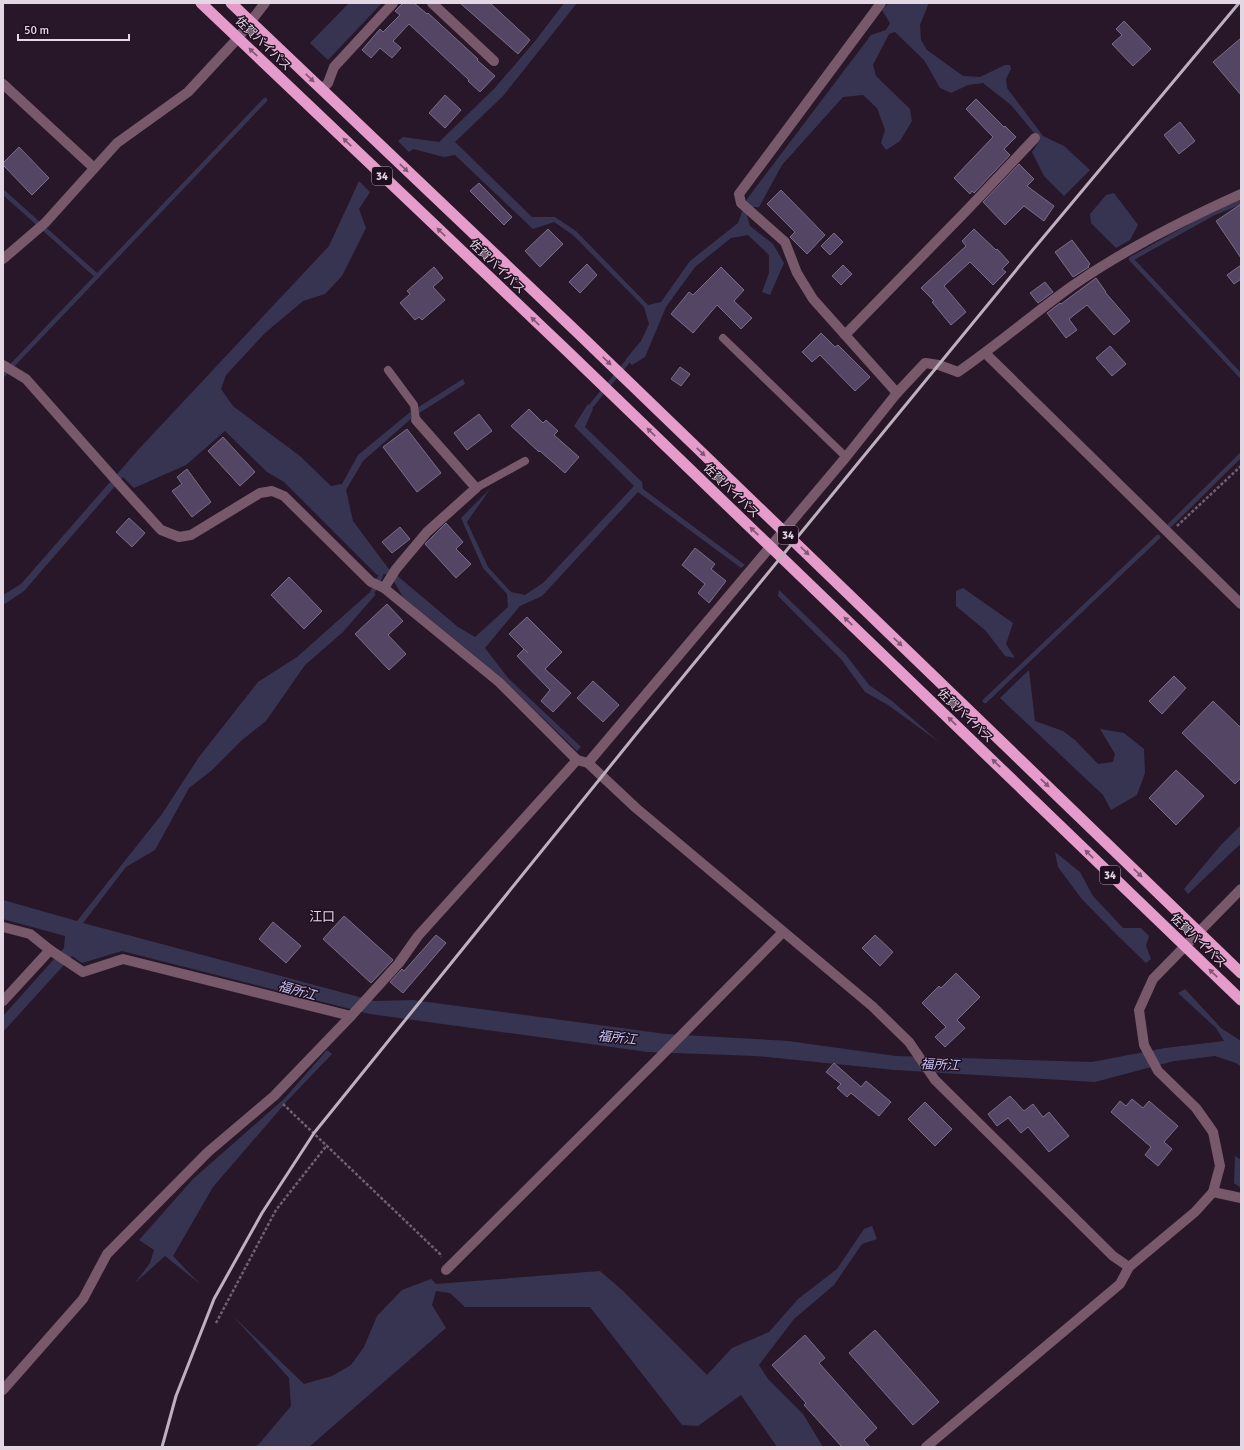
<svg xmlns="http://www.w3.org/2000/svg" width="1244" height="1450" font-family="Signika,'Noto Sans JP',sans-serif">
	<rect width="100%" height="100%" fill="#281729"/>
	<g fill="#373452">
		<path d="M349,3H382L328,60L310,43Z"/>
		<path d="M564,3H577L503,96L455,142L532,217H555L576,231L648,305L661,302L690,261L738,223L747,199L871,35L886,30L890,23L882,10L889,3H929L920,25L921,40L927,50L963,76L980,77L1005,65H1010L1011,69L1006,79L1007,88L1043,136L1064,146L1090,170L1064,196L1044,176L1032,152L1040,140L1011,105L983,83L968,85L951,93L940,88L924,60L895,32L889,34L873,65L876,76L910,109L912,121L900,141L886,150L881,143L885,130L877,108L863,95L843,97L782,165L759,207H753L747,216L750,226L773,244L784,263L770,295L762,292L769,273V255L748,235L731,238L695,267L666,307L645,357L632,365L626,359L641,341L649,324L644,307L573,235L554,222L533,229L455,155L444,157L413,149L409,152L398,141L403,137L439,142L494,89L536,40Z"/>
		<path d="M359,181L370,192L359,209L366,228L342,276L325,294L303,301L265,333L226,375L221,389L233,406L300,456L331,486L342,484L358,455L409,413L463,379L465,384L413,417L363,461L346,490L353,521L388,568L458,627L475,637L508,607L507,594L483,568L461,518L490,489L467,522L488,567L511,592L525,595L543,583L634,486L574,426L588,404L593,409L585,427L642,482L643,489L745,565L741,568L638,492L542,596L520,606L485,648L508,678L581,747L577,751L501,677L403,597L393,580L386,574L377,575L284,482L267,472L225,431L186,465L134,488L123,477L24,591L3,605V595L21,584L138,450L329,246Z"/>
		<path d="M1114,193L1138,225L1130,240L1116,248L1091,223L1090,214L1106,195Z"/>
		<path d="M963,588L1013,623L1006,644L1015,658L1005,656L986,631L956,606V591Z"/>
		<path d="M779,590L846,655L869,685L892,701L939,742L888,705L865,692L841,659L778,596Z"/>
		<path d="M369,593L376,594L343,632L305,665L266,721L242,740L211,771L189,788L155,850L126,867L83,923L374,1001L413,1000L666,1034L788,1041L896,1056L1092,1062L1165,1048L1224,1041L1216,1028L1178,993L1185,989L1221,1028L1241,1041V1067L1236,1063L1215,1056L1174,1061L1095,1082L895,1070L756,1056L648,1052L370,1014L122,951L82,963L72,956L3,1032V1016L64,948L65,936L3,919V900L77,921L162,814L199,757L258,682L297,657Z"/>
		<path d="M1029,670L1035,721L1063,731L1075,740L1098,764L1113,762L1115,754L1100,729L1124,733L1144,749L1145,773L1137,795L1111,810L1103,795L1000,698Z"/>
		<path d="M1241,825V844L1235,849L1188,894L1184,889L1221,845Z"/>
		<path d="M1055,852L1080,872L1093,896L1123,928H1141L1149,936L1146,946L1151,959L1146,963L1115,933L1081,898L1058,867Z"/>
		<path d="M327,1050L332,1054L288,1100L213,1187L173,1256L200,1284L165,1256L135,1283L150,1263L154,1250L139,1240L193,1179L284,1099Z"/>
		<path d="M1235,1156L1241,1160V1188L1234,1183Z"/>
		<path d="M872,1226L877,1239L862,1244L834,1285L794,1319L759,1365L768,1379L803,1414L823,1447H777L741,1395L698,1426L682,1425L590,1307H465L450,1293L436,1291L432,1305L446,1328L309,1447H254L259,1444L291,1406L289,1378L233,1316L304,1384L332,1376L351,1365L364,1347L377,1316L402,1290L431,1279L436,1284L600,1271L622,1290L707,1375L732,1348L769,1332L798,1299L837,1269L864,1229Z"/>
	</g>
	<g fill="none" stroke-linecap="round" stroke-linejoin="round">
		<g stroke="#373452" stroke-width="4.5">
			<path d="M3,192L97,276"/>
			<path d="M1241,202L1212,214L1131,259L1241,376"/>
			<path d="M3,375L265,100"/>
			<path d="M591,406L628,361"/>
			<path d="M1170,525L1241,455"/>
			<path d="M372,593L381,575"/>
			<path d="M985,701L1158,537"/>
		</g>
	</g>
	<g fill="#534563" stroke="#796e87">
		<path d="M403,3H414L427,14L428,13L478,59L477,60L495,76L480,92L468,81L469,80L409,24L393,41L401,48L392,58L380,48L371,58L362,50L380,29L383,32L400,15L395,11Z"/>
		<path d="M460,3H490L530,40L518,54Z"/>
		<path d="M1124,21L1151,49L1133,66L1112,44L1122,35L1116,29Z"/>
		<path d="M1241,38V95L1213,62Z"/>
		<path d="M445,95L461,110L445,128L429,113Z"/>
		<path d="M976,99L1004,127L1005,126L1016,137L1004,149L1010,155L974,193L972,191L970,194L954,178L993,137L966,109Z"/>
		<path d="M1180,122L1195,141L1179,154L1164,135Z"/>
		<path d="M19,147L49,178L32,195L3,165V163Z"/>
		<path d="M1019,164L1034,179L1027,186L1054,206L1044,221L1024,206L1005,225L983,202Z"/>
		<path d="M479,183L512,217L504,225L470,191Z"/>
		<path d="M781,190L825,235L807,254L790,237L795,232L767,204Z"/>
		<path d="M1241,204V258L1216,221Z"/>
		<path d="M548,229L563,244L540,267L525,251Z"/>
		<path d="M974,229L996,250L997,249L1009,262L1002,269L1006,272L993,285L970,262L944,286L966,312L951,325L932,302L934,301L921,288L966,246L962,241Z"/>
		<path d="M834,233L843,242L830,255L821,246Z"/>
		<path d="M1072,240L1090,264L1088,266L1089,267L1073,277L1055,252Z"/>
		<path d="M587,264L597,275L580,293L569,282Z"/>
		<path d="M843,265L852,274L841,285L832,276Z"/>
		<path d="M1241,265V279L1234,284L1227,275Z"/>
		<path d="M434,267L443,278L433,287L445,300L422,320L419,317L415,320L400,303L410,294L407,291Z"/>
		<path d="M721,267L744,290L734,301L752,318L741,329L717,305L693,333L671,314L689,292L693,295Z"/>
		<path d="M1096,278L1106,292H1105L1130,321L1114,335L1087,305L1069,319L1077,330L1066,338L1047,313L1060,303L1061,304Z"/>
		<path d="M1045,282L1053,292L1038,303L1030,293Z"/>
		<path d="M821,333L835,347L838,345L870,377L855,391L820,355L812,362L802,352Z"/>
		<path d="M1110,346L1126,364L1112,376L1096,358Z"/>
		<path d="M680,367L690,374L681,386L671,379Z"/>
		<path d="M529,409L543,423L546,420L558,431L554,435L579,457L565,473L540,451L539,452L511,426Z"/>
		<path d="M479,414L492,431L467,450L454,433Z"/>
		<path d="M407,429L441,473L417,492L383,447Z"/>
		<path d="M223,437L255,472L240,486L208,451Z"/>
		<path d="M187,469L211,502L192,517L172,491L182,484L177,477Z"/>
		<path d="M129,518L145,533L132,547L116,532Z"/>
		<path d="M446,523L463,542L456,549L471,564L456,578L425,544Z"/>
		<path d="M400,527L410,539L392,553L382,542Z"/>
		<path d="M695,548L715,564L711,569L726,581L709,603L698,593L705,584L682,565Z"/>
		<path d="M289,577L322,611L304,629L271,595Z"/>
		<path d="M387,604L403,621L388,635L406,654L389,670L355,634Z"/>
		<path d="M527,617L562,652L545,669L571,693L553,712L541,701L550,690L517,656L524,649L528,653L509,634Z"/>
		<path d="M1174,676L1186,688L1162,714L1149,701Z"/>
		<path d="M593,681L619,705L603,722L577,698Z"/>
		<path d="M1213,701L1241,728V778L1235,784L1182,733Z"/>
		<path d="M1176,770L1204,796L1176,825L1149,798Z"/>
		<path d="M344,916L393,960L371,983L323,939Z"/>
		<path d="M273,922L301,946L286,963L259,939Z"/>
		<path d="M436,935L446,943L403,993L390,982L402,969L404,971Z"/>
		<path d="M875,935L893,952L880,966L862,948Z"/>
		<path d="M956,973L980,997L957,1020L965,1028L945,1047L935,1037L946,1027L922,1003L939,986L941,988Z"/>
		<path d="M834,1063L861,1087L866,1081L891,1102L879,1116L851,1093L847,1097L837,1088L841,1084L826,1072Z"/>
		<path d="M1010,1096L1024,1111L1033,1104L1043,1117L1049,1112L1069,1136L1049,1152L1028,1127L1021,1133L1008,1118L997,1126L988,1114Z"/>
		<path d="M1132,1099L1143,1108L1149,1101L1178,1126L1164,1142L1172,1149L1158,1166L1145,1155L1151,1147L1111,1112L1120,1101L1126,1106Z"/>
		<path d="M925,1102L952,1129L935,1146L908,1119Z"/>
		<path d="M875,1330L939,1402L913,1425L849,1353Z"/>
		<path d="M805,1335L825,1358L819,1363L877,1428L864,1440L870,1447H842L804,1405L806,1403L772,1365Z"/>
	</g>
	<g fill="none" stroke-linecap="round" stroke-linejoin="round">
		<g stroke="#706171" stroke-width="2.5" stroke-dasharray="3 2" stroke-linecap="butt">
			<path d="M1177,526L1241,466"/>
			<path d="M283,1104L440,1254L441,1257"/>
			<path d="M216,1323L276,1210L327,1145"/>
		</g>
		<g stroke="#78586b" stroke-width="8">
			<path d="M723,338L846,457"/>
			<path d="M388,370L414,405L416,420"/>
			<path d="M476,488L525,461"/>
		</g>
		<g stroke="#78586b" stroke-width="10">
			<path d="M432,3L494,61"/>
			<path d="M881,3L739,194L741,203L785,242L797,273L813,299L897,393"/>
			<path d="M3,84L94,168"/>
			<path d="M322,89L328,83L334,67L393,3"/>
			<path d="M3,259L45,223L117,143L188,92L238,38L265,3"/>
			<path d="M845,335L968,209L1035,138"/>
			<path d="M985,353L1241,604"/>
			<path d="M3,365L26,379L120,485L161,530L179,537L191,535L260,493L272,491L284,496L371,582L384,588L499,682L577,760L588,763L636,808L872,1006L909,1042L935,1080L1113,1256L1129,1267"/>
			<path d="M384,588L396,569L427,532L476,488L416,420"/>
			<path d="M588,763L846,457L897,393L925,363L939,365L958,372C997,345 1033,314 1072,286C1125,249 1183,220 1241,194"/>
			<path d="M3,927L30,934L50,950L83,972L123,959L351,1016"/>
			<path d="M3,1001L50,950"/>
			<path d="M1213,1192L1241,1198"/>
			<path d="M446,1270L658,1059L783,932"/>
			<path d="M3,1390L83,1299L107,1254L208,1152L274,1096L351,1016L399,963L418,936L577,760"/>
			<path d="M926,1447L1120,1284L1129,1267L1195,1212L1213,1192L1220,1166L1213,1132L1196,1108L1158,1071L1144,1045L1139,1010L1153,979L1241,889"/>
		</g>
		<g stroke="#e69cca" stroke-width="11">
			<path d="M201,3L564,348L1241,1000"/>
			<path d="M231,3L579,334L1241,973"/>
		</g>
		<path stroke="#beb1bf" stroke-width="3" d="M162,1447L176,1396L214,1299L262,1213L314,1133L641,728L1026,258L1239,3"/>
	</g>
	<defs><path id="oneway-solid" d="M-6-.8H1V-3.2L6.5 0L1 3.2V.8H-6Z"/></defs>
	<g fill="#825574">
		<use href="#oneway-solid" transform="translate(253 52) rotate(-136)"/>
		<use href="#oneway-solid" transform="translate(310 78) rotate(44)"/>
		<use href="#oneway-solid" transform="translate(347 142) rotate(-136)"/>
		<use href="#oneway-solid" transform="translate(404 168) rotate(44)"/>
		<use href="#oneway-solid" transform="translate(441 232) rotate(-136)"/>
		<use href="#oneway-solid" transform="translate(535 321) rotate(-136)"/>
		<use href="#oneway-solid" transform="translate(607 361) rotate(44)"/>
		<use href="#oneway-solid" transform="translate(651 432) rotate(-136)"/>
		<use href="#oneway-solid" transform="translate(701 452) rotate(44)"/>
		<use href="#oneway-solid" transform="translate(754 531) rotate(-136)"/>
		<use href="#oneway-solid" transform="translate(805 551) rotate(44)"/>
		<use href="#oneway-solid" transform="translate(848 621) rotate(-136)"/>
		<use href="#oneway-solid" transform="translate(898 642) rotate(44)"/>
		<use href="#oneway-solid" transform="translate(952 721) rotate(-136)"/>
		<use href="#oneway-solid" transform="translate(996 763) rotate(-136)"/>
		<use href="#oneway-solid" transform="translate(1045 783) rotate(44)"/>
		<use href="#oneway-solid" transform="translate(1089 854) rotate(-136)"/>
		<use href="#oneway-solid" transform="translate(1138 873) rotate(44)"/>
		<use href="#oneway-solid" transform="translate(1213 973) rotate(-136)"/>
	</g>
	<g text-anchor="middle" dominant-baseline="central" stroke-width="3" stroke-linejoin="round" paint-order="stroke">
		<g fill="#1e0e1f" stroke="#a89ba9" stroke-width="1">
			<rect x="372" y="167" width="20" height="18" rx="3"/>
			<rect x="778" y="526" width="20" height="18" rx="3"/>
			<rect x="1100" y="866" width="20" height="18" rx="3"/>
		</g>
		<g font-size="11" font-weight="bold" fill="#e3d7e4">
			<text x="382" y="176">34</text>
			<text x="788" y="535">34</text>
			<text x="1110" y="875">34</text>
		</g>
		<g font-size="12" fill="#e3d7e4" stroke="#1e0e1f">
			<text transform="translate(263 44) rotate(44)">佐賀バイパス</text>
			<text transform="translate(497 267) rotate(44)">佐賀バイパス</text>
			<text transform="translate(731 491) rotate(44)">佐賀バイパス</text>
			<text transform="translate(965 716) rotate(44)">佐賀バイパス</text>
			<text transform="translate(1198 941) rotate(44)">佐賀バイパス</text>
		</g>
		<g font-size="13" fill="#e3d7e4" stroke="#1e0e1f">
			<text x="322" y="917">江口</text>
		</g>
		<g font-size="13" font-style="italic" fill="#cac7f6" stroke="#1e0e1f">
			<text transform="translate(297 991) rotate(15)">福所江</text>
			<text transform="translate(617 1038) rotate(6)">福所江</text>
			<text transform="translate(940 1065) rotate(2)">福所江</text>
		</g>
	</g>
	<rect width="1244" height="1450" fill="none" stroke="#e3d7e4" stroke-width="8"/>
	<path d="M18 34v6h111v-6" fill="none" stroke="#e3d7e4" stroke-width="2"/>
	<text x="24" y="34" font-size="12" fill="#e3d7e4" stroke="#1e0e1f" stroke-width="3" paint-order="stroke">50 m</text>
</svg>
